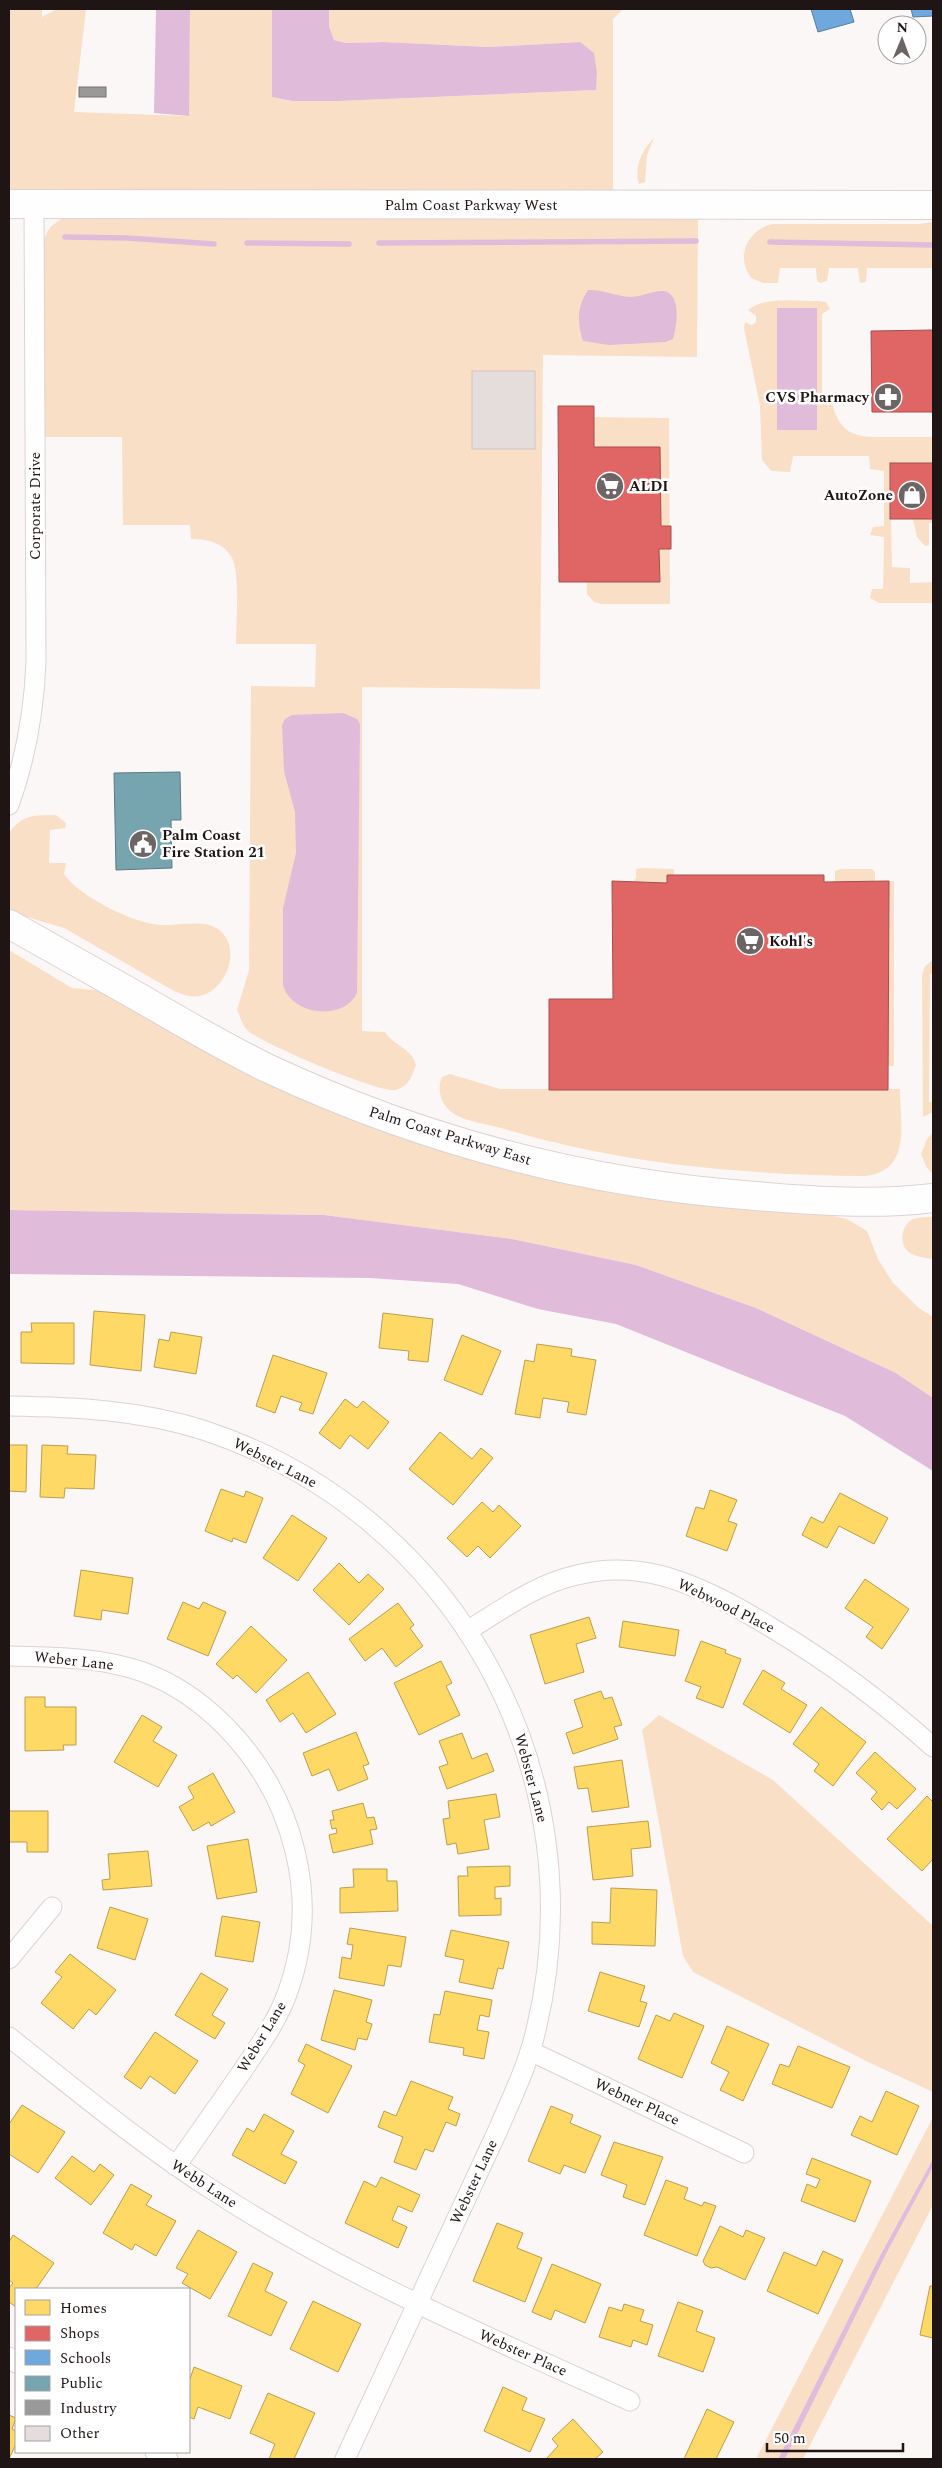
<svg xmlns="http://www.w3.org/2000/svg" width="942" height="2468" font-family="Spectral,serif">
	<rect width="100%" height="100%" fill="#fcf7f7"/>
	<g fill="#f9dfc6" fill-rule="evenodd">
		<path d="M9,9H42V17L57,9H86L74,112L188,116L190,9H272V97L292,101H339L595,90L597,73L580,42L488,47L384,42L346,43L334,40L329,26V9H623L613,19V195L9,194Z"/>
		<path d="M654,138L647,155L645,182L639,184C634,167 642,150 654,138Z"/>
		<path d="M698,216L697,357L543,355L540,689L362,687V1031L385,1032C394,1046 412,1048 416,1065C412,1076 409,1086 396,1090C381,1094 260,1043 247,1030C242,1025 240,1016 237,1010L249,970L251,686L315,687L316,644H236C236,626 240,571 232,558C223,542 207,539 191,539L190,525H123L122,437H44L43,247C45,231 51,223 67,217Z"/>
		<path d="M933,222V268H867L866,282L860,283L858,268H829L827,281L820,283L817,281L816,268H780L778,283H763L751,278C735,256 748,229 773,224H919Z"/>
		<path d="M819,301L826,302L830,309L822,314V394L830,395C838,432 850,438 887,437C902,437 918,437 933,437V463H890L892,567L910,568V583L933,582V603H879L870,598L872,589H883L884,537L870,535L873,527L884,526V471L870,469L869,456H793L790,472L771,471L762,460L760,406L744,328L745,322L752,325L756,322V316L748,310C766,296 798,301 819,301ZM777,308L817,430H777Z"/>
		<path d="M585,417L669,418L670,604H602L594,602L587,594Z"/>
		<path d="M913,519H933V523H929V545L925,546L917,537Z"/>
		<path d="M56,815L66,823L65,828L50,830L49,863H66L64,874C78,896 135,924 161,925C178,926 203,919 218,929C243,947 227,990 200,996C191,998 182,994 174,991L64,928L17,914L9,908V833C24,813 33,816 56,815Z"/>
		<path d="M641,868L674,869V875L667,883L633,882L636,878V869Z"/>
		<path d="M841,869H872L875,872V881L835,883V871Z"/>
		<path d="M889,881H894V1066H888Z"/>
		<path d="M9,950L72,988L106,991L341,1111L847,1219L867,1231L878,1259L893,1283L919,1308L933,1317V1398L896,1373L756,1308L636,1265L512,1239L324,1215L9,1210Z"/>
		<path d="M933,960V974H930L929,1102H933V1112L923,1117L922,975L925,966Z"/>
		<path d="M450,1074L500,1089H900C900,1124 912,1170 866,1176C743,1175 619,1164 501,1128C486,1124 462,1121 450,1111C440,1102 437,1089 442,1077Z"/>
		<path d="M933,1132V1174L927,1168L921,1154L927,1139Z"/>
		<path d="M933,1217V1259C926,1258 917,1257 910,1253C898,1245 901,1225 913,1219C919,1217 927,1217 933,1217Z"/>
		<path d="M659,1715L773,1780L933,1926V2092L868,2062L693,1972L683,1956L642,1730Z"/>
		<path d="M933,2117V2159L882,2252L778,2459H756Z"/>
		<path d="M933,2167V2205L803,2459H785L886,2254Z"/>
	</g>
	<g fill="#e1bbda">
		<path d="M156,9H190L189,116L154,113Z"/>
		<path d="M272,9H329V26L334,40L346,43L384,42L488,47L580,42L594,53L597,73L596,90L339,101H292L272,97Z"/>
		<path d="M588,290C602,289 615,296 630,297C640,297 654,290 664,291C682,295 677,326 673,339L665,342L609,345L583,341C577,321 577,307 588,290Z"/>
		<rect x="777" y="308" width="40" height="122"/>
		<path d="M343,713L357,719L360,724L357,993C343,1022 291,1015 283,985V908L296,853L295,812L284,771L282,725L285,719L292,715Z"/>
		<path d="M9,1210L324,1215L512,1239L636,1265L756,1308L896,1373L933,1398V1471L845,1416L616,1324L538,1309L458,1284L370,1278L9,1274Z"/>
		<path d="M933,2159V2167L886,2254L785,2459H778L882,2252Z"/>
	</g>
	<g fill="#ffd966" stroke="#bc9e4e">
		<path d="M94,1311L145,1315L141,1371L90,1365Z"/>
		<path d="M383,1313L433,1319L428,1362L408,1360L409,1351L379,1348Z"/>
		<path d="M31,1323H74V1364L21,1363V1332H32Z"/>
		<path d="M171,1332L202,1337L196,1374L154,1367L159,1339L169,1341Z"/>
		<path d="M462,1335L501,1351L482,1395L444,1380Z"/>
		<path d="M537,1344L572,1349L571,1356L596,1360L586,1415L567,1412L569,1402L543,1398L540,1418L515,1414L525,1360L534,1362Z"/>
		<path d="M273,1355L327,1373L313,1414L299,1410L302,1403L281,1396L275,1413L256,1406Z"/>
		<path d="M345,1399L357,1408L363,1401L389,1422L368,1449L350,1435L340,1449L319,1433Z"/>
		<path d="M440,1432L472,1459L481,1448L493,1458L453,1505L409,1469Z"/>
		<path d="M9,1445H27L26,1492L9,1491Z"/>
		<path d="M42,1445L68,1446L67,1454L96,1455L94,1489L65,1488L64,1498L40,1497Z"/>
		<path d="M221,1489L244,1497L246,1491L263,1498L246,1543L233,1538L232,1542L205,1531Z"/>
		<path d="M710,1490L737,1500L728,1521L737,1524L727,1551L686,1536L696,1507L704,1509Z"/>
		<path d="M840,1493L888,1518L874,1544L839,1526L827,1548L802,1535L811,1517L823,1523Z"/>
		<path d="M482,1502L493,1512L499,1505L521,1526L490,1558L478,1546L467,1557L447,1538Z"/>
		<path d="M292,1515L327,1538L298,1581L263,1558Z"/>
		<path d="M339,1563L359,1583L368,1574L384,1589L349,1625L313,1590Z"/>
		<path d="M81,1570L133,1578L128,1614L102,1610L101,1620L74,1616Z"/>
		<path d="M865,1579L909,1609L882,1649L866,1637L873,1627L845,1608Z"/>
		<path d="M183,1602L199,1609L203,1602L226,1612L208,1656L167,1639Z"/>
		<path d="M398,1603L414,1625L410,1628L423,1646L396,1667L382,1648L365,1661L349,1639Z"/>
		<path d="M589,1617L596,1638L576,1644L584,1672L545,1684L530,1635Z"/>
		<path d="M623,1621L679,1630L675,1656L619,1647Z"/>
		<path d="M251,1626L287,1660L256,1693L237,1675L233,1679L216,1664Z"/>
		<path d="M701,1641L726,1650L725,1653L741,1659L723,1708L696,1698L701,1687L685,1681Z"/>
		<path d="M441,1661L452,1683L446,1686L460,1715L419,1735L394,1683Z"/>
		<path d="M763,1670L785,1683L781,1689L807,1705L790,1733L743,1704Z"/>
		<path d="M308,1672L336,1714L306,1733L293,1713L280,1722L266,1700Z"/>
		<path d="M601,1691L604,1699L612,1697L622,1725L614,1727L618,1739L573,1754L566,1733L583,1727L574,1700Z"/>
		<path d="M25,1697H45V1707H76V1745H63L64,1750L25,1751Z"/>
		<path d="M821,1707L866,1742L833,1786L814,1771L819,1764L793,1744Z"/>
		<path d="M142,1715L162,1727L153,1741L177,1755L158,1787L114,1762Z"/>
		<path d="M356,1732L369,1764L363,1766L368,1779L338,1791L329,1769L312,1776L303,1753Z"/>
		<path d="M462,1733L472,1759L487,1753L494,1771L447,1789L439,1767L448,1764L439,1741Z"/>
		<path d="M875,1752L916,1789L897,1809L889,1802L882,1810L871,1799L877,1792L856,1773Z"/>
		<path d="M622,1760L629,1807L592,1812L588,1788L578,1789L574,1767Z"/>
		<path d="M213,1773L235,1812L211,1826L209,1822L193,1831L179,1807L194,1798L188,1787Z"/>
		<path d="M496,1794L500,1817L484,1820L489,1849L458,1854L456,1843L447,1845L443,1819L450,1818L448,1801Z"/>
		<path d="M927,1796L933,1802V1859L922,1871L887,1839Z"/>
		<path d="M363,1803L367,1818L374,1817L377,1829L370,1830L373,1844L333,1853L329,1835L337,1833L336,1828L332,1829L330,1820H334L332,1811Z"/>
		<path d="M9,1811H48V1852H27V1842H9Z"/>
		<path d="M648,1821L651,1847L631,1849L633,1876L593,1880L587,1827Z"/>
		<path d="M248,1839L257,1892L217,1899L207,1846Z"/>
		<path d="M148,1851L152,1886L103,1890L102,1880L110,1879L108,1854Z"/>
		<path d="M510,1866V1886L495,1887V1899L501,1898V1915L459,1916L458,1876H468L467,1867Z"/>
		<path d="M353,1869H387V1881H397L398,1911L340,1913V1888L354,1887Z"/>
		<path d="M611,1888L657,1890L655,1946L592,1944V1922L610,1923Z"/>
		<path d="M110,1907L148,1919L135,1960L97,1948Z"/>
		<path d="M222,1916L260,1922L253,1962L215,1956Z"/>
		<path d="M350,1928L406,1937L401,1967L388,1965L384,1986L339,1978L342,1957L351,1959L353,1945L347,1944Z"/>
		<path d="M451,1930L509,1942L503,1969L498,1968L493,1989L459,1982L464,1960L445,1956Z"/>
		<path d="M70,1954L116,1990L96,2015L89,2009L73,2029L41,2003L62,1977L55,1972Z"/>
		<path d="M600,1972L645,1986L640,2001L647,2003L639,2027L588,2011Z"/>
		<path d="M201,1973L228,1989L212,2015L225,2023L215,2039L175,2015Z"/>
		<path d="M334,1990L372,2000L366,2022L372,2024L367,2040L358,2038L355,2050L321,2040Z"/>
		<path d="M445,1991L492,2000L489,2017L480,2015L477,2030L489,2032L484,2059L463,2055L464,2048L429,2042L434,2014L440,2015Z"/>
		<path d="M674,2013L704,2026L682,2078L638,2059L656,2015L670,2021Z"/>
		<path d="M727,2026L769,2044L743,2101L720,2090L729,2072L711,2063Z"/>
		<path d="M155,2032L198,2061L175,2094L150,2076L141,2089L124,2077Z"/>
		<path d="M306,2044L352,2066L328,2113L291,2094L305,2065L298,2061Z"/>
		<path d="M798,2046L850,2067L832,2108L772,2084L780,2064L789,2067Z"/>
		<path d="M411,2081L453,2097L448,2109L460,2114L456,2126L446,2122L433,2152L425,2149L416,2170L394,2162L403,2137L378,2127L384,2111L396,2116Z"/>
		<path d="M886,2091L919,2106L897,2155L851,2135L860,2116L872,2122Z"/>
		<path d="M22,2105L65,2132L38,2173L9,2154V2124Z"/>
		<path d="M551,2106L573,2115L570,2123L601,2136L585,2173L564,2165L560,2174L528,2161Z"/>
		<path d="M264,2114L294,2131L281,2154L297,2162L285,2184L232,2155L247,2128L254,2132Z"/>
		<path d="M614,2142L663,2157L645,2205L623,2197L627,2185L601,2175Z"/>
		<path d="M72,2156L94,2172L100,2164L114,2175L91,2205L55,2178Z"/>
		<path d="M812,2158L871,2181L855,2222L801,2201L807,2184L816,2188L820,2179L806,2174Z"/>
		<path d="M381,2177L420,2195L412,2212L398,2206L392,2220L407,2227L398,2248L345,2223L364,2181L376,2187Z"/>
		<path d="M666,2180L688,2188L684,2199L702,2206L704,2202L716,2206L697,2256L644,2235Z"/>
		<path d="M131,2184L152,2196L146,2205L176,2221L156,2256L135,2244L132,2250L103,2233Z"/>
		<path d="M497,2223L523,2233L517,2248L542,2258L525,2302L473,2281Z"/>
		<path d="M720,2226L743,2237L746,2230L765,2238L745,2280L717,2267L711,2268L705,2265L703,2261Z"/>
		<path d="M198,2230L237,2252L210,2299L182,2283L188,2274L176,2268Z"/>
		<path d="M13,2235L54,2263L36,2289H16V2307L9,2302V2288L13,2283L9,2280V2242Z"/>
		<path d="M823,2251L843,2260L818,2314L767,2291L784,2252L816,2266Z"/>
		<path d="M253,2263L273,2273L265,2291L287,2302L271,2336L228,2316Z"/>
		<path d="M552,2264L601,2284L585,2323L555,2310L551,2320L532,2312Z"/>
		<path d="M930,2286H933V2338L920,2335Z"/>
		<path d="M313,2301L361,2324L338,2372L290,2349Z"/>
		<path d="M678,2302L703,2311L696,2331L715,2338L703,2372L658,2356Z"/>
		<path d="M624,2304L644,2310L640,2321L653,2325L647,2345L633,2340L631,2347L599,2337L609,2307L622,2311Z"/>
		<path d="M194,2367L242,2386L230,2419L198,2407L194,2419L189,2417V2382Z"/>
		<path d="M503,2387L527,2398L522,2410L545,2419L530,2452L484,2431Z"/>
		<path d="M268,2393L315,2413L294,2459H269L275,2444L250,2433Z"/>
		<path d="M707,2409L734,2422L716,2459H684Z"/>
		<path d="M9,2415L16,2418L12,2429L16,2431V2444L9,2459Z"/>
		<path d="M573,2419L603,2452L595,2459H546L558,2446L552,2439Z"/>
	</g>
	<g fill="#e06666" stroke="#a64e4e">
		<path d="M933,330V412H872L871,331Z"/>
		<path d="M558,406H594V447H660L661,526H671V549H659L660,582H559Z"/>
		<rect x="890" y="463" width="43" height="56"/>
		<path d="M667,875H824V882L889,881L888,1090H549V999H613L612,881L667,883Z"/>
	</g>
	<g fill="#6fa8dc" stroke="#577ca0">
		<path d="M811,9H850L854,22L818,32Z"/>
		<path d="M911,9H933V16L913,17Z"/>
	</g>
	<path fill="#76a5af" stroke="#5c7a81" d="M180,772L181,820H171L172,868L116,870L114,773Z"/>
	<rect fill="#999" stroke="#757171" x="79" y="87" width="27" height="10"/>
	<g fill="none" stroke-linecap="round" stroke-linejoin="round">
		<g stroke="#e1bbda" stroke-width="5.5">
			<path d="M65,237L127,238L214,244"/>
			<path d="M770,242L933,245"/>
			<path d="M247,243L349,244"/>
			<path d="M379,243L696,241"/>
		</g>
	</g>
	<rect fill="#e5dddb" stroke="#cdc6c3" x="472" y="371" width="63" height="78"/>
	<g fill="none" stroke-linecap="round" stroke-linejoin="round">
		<defs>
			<g id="street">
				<path d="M9,805C26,758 34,712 36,662L34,204"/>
				<path d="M9,1406C75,1407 140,1410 203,1430C456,1513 598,1773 536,2030C528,2065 512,2097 498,2130L345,2459"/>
				<path d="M467,1631C503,1609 536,1584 577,1575C605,1568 636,1569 663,1576C702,1587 738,1607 772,1628C830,1663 883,1702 933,1747"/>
				<path d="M9,1656C54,1657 100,1657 143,1672C174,1683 202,1703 225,1726C294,1796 322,1900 287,1994C276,2024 256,2050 239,2076C218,2106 197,2136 176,2166"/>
				<path d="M9,1959L52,1907"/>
				<path d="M9,2037C76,2090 142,2145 214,2191C345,2276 488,2337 630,2401"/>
				<path d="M530,2051L744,2153"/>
				<path d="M9,2357L16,2363"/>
				<path d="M155,2452L168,2459"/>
			</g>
			<g id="primary">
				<path d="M9,204L933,205"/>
				<path d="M9,924C53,949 97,974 142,999C183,1023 224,1047 267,1068C421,1140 586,1184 756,1196C813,1201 877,1205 933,1198"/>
			</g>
		</defs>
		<use href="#street" stroke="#dcd3d3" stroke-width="21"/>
		<use href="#primary" stroke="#dcd3d3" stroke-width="30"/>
		<use href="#street" stroke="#fffefe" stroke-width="19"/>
		<use href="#primary" stroke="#fffefe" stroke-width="28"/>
	</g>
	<defs>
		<symbol id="pharmacy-disc" viewBox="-11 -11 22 22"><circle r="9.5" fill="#6d6464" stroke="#fff"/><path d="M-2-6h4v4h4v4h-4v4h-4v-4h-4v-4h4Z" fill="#fff"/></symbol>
		<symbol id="supermarket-disc" viewBox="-11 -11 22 22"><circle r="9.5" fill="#6d6464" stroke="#fff"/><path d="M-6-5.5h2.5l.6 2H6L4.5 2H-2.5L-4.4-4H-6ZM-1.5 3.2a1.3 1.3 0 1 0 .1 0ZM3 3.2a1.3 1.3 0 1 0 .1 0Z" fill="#fff"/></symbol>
		<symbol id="shop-disc" viewBox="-11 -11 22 22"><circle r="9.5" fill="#6d6464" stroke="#fff"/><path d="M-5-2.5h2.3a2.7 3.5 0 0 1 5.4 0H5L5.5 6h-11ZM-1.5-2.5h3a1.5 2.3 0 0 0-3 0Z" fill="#fff"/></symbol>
		<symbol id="civic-disc" viewBox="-11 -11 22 22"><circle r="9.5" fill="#6d6464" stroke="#fff"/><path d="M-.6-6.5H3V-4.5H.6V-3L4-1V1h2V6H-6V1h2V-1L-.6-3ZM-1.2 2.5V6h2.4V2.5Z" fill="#fff"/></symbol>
	</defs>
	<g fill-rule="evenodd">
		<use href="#pharmacy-disc" x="872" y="381" width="32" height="32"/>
		<use href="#supermarket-disc" x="594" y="470" width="32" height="32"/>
		<use href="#shop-disc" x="896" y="479" width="32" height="32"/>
		<use href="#civic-disc" x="127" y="828" width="32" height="32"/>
		<use href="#supermarket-disc" x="734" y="925" width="32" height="32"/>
	</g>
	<g text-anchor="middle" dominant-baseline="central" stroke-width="5" stroke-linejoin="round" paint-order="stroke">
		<g font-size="15" fill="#201515" stroke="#fff">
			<text x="471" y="205">Palm Coast Parkway West</text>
			<text transform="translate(35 506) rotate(-90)">Corporate Drive</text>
			<text transform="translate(450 1136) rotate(17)">Palm Coast Parkway East</text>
			<text transform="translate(275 1463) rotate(27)">Webster Lane</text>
			<text transform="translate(726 1606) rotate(26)">Webwood Place</text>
			<text transform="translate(74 1661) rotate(6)">Weber Lane</text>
			<text transform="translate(531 1778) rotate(75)">Webster Lane</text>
			<text transform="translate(262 2037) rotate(-59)">Weber Lane</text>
			<text transform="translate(637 2102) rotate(25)">Webner Place</text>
			<text transform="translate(474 2182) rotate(-65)">Webster Lane</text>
			<text transform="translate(204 2184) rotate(33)">Webb Lane</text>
			<text transform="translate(523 2353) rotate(24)">Webster Place</text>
		</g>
		<g font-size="15" font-weight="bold" fill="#201515" stroke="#fff" text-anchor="start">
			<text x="869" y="397" text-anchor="end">CVS Pharmacy</text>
			<text x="629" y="486">ALDI</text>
			<text x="893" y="495" text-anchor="end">AutoZone</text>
			<text x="162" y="835">Palm Coast<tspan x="162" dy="17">Fire Station 21</tspan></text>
			<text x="769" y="941">Kohl's</text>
		</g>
	</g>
	<rect width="942" height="2468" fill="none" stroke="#201515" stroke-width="20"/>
	<rect x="15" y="2288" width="175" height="165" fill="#ffffff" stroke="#a6a1a1"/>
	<rect x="25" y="2300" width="25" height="15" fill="#ffd966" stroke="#a6a1a1"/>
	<text x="60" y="2313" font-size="15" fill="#201515">Homes</text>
	<rect x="25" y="2326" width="25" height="15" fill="#e06666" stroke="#a6a1a1"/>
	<text x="60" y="2338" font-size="15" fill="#201515">Shops</text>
	<rect x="25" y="2350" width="25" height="15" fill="#6fa8dc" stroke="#a6a1a1"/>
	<text x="60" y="2363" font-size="15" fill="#201515">Schools</text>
	<rect x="25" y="2376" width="25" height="15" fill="#76a5af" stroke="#a6a1a1"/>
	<text x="60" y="2388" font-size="15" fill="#201515">Public</text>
	<rect x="25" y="2400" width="25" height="15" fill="#999999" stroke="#a6a1a1"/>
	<text x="60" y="2413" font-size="15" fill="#201515">Industry</text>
	<rect x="25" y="2426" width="25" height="15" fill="#e5dddb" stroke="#a6a1a1"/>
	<text x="60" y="2438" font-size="15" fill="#201515">Other</text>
	<g transform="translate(902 40) rotate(1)"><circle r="24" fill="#ffffff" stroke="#a6a1a1"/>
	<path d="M0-4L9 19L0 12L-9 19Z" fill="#6d6464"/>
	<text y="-8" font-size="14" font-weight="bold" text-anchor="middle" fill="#201515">N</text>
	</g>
	<path d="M767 2443v8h136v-8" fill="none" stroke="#201515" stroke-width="2.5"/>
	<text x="774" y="2443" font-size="15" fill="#201515" stroke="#ffffff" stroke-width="4" paint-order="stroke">50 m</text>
</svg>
